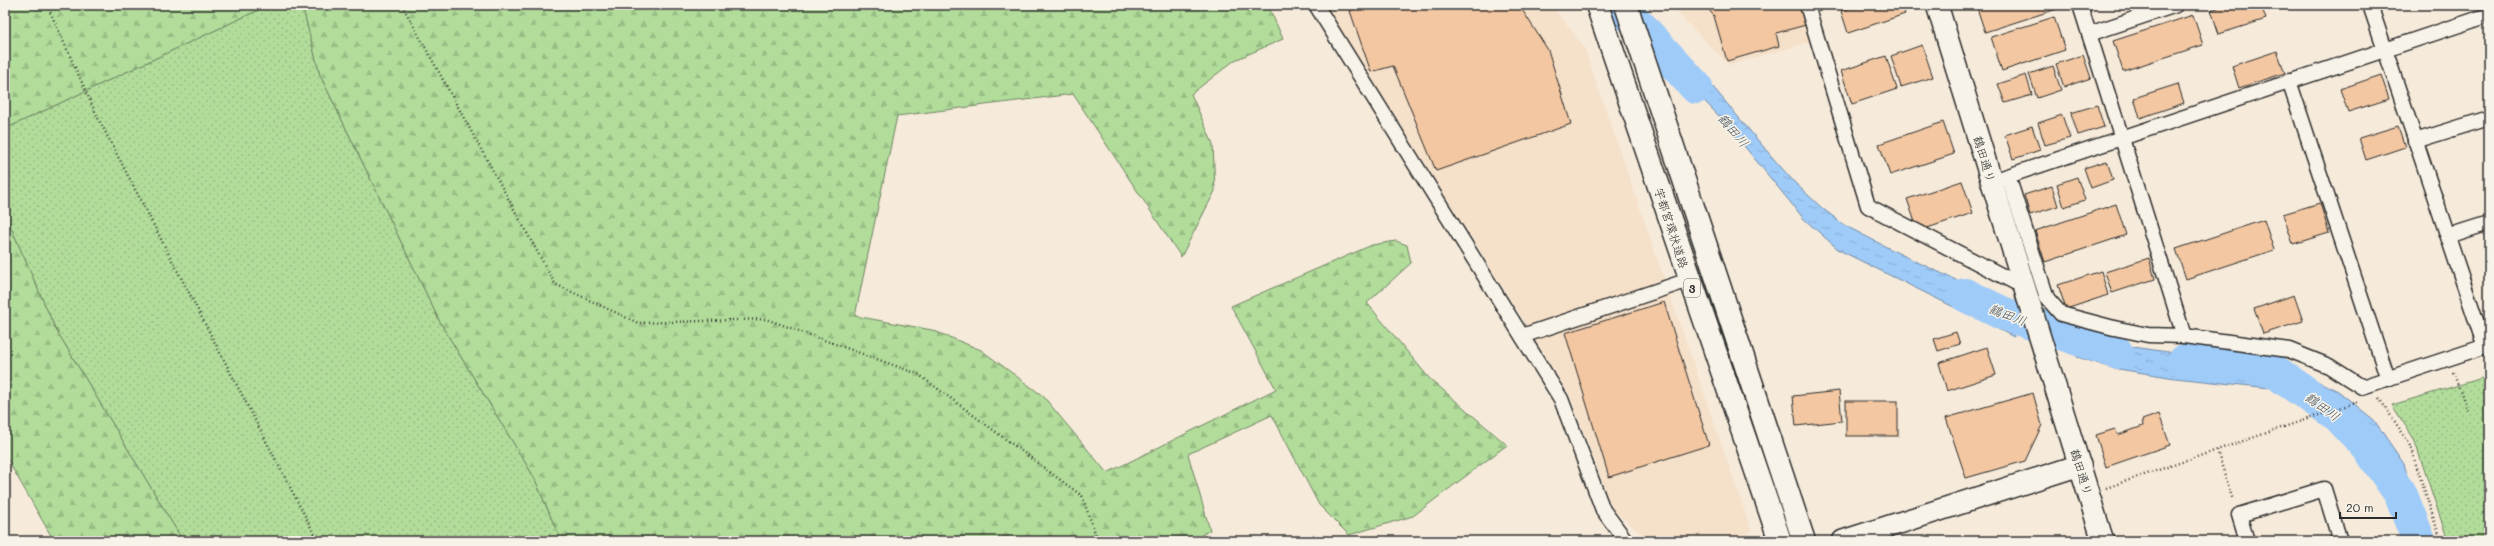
<svg xmlns="http://www.w3.org/2000/svg" width="2494" height="546" font-family="Mali,'Klee One',sans-serif">
	<defs>
		<pattern id="grass-dots" width="8" height="8" patternUnits="userSpaceOnUse"><rect width="8" height="8" fill="#b1dc9a"/><path d="M2 2h.1M6 6h.1" fill="none" stroke="#98bd85" stroke-width="1.8" stroke-linecap="round"/></pattern>
		<pattern id="forest-firs" width="22" height="20" patternUnits="userSpaceOnUse"><rect width="22" height="20" fill="#b1dc9a"/><path d="M5 1l3.5 6h-7zM16 11l3.5 6h-7z" fill="#98bd85"/></pattern>
		<pattern id="water-ripples" width="26" height="14" patternUnits="userSpaceOnUse"><rect width="26" height="14" fill="#9fcbf9"/><path d="M2 4q2-2 4 0t4 0M15 11q2-2 4 0t4 0" fill="none" stroke="#89aed6"/></pattern>
	</defs>
	<rect width="100%" height="100%" fill="#f6eada"/>
	<filter id="ink" filterUnits="userSpaceOnUse"><feTurbulence type="fractalNoise" baseFrequency=".025" numOctaves="2"/><feDisplacementMap in="SourceGraphic" scale="8" xChannelSelector="R" yChannelSelector="G"/><feConvolveMatrix kernelMatrix="1 2 1 2 8 2 1 2 1" color-interpolation-filters="sRGB"/></filter>
	<g filter="url(#ink)">
		<g fill="#f5e0c9">
			<path d="M1332,5H1551L1584,47L1751,530L1745,541H1650L1613,510L1570,395L1327,7Z"/>
			<path d="M1670,5H1799L1810,42L1729,65Z"/>
		</g>
		<g fill="url(#grass-dots)" stroke="#6e8462">
			<path d="M269,5H302L320,75L441,324L534,477L561,541H183L55,328L5,214V129Z"/>
			<path d="M2489,376V541H2448L2414,439L2392,405Z"/>
		</g>
		<g fill="url(#forest-firs)" stroke="#6e8462">
			<path d="M5,5H269L5,129Z"/>
			<path d="M302,5H1268L1283,39L1235,60L1191,94L1213,144L1215,191L1181,257L1073,94L897,116L855,316L932,330L981,350L1043,396L1107,473L1276,389L1231,306L1372,245L1396,241L1407,245L1411,263L1367,303L1429,378L1507,445L1413,516L1349,535L1319,505L1272,415L1188,454L1210,530L1192,541H561L534,477L441,324L320,75Z"/>
			<path d="M5,214L55,328L183,541H54L5,455Z"/>
		</g>
		<g fill="url(#water-ripples)" stroke="#718ba7">
			<path d="M1653,16L1772,157L1795,183L1822,208L1844,225L1898,253L2003,302L2014,337L1839,250L1804,219L1722,119L1670,66Z"/>
			<path d="M2071,333L2103,343L2292,369L2338,391L2374,420L2404,464L2427,541H2417L2399,482L2353,426L2324,402L2299,393L2270,388L2175,378L2112,368L2077,357Z"/>
		</g>
		<g fill="none" stroke-linecap="round" stroke-linejoin="round">
			<g stroke="#9fcbf9" stroke-width="34">
				<path d="M1620,5L1696,87"/>
				<path d="M1965,295L2002,313L2116,352"/>
				<path d="M2185,361L2242,359L2268,367L2339,416L2369,448L2400,493L2419,541"/>
			</g>
		</g>
		<g fill="#f2c7a1" stroke="#2b2b2b">
			<path d="M1364,5H1519L1548,50L1571,124L1436,171L1393,66L1371,72L1350,11Z"/>
			<path d="M1705,5H1800L1806,25L1776,33L1779,46L1727,61L1714,16Z"/>
			<path d="M1860,5H1901L1905,14L1848,33L1841,11Z"/>
			<path d="M1976,5H2060V8L1985,32Z"/>
			<path d="M2225,5H2261L2266,19L2219,34L2211,10Z"/>
			<path d="M2193,15L2203,45L2123,71L2113,41Z"/>
			<path d="M2054,17L2065,50L2002,71L1991,37Z"/>
			<path d="M1922,45L1933,77L1901,87L1891,56Z"/>
			<path d="M2277,51L2285,73L2239,88L2232,66Z"/>
			<path d="M2083,55L2091,78L2064,87L2056,64Z"/>
			<path d="M1886,56L1897,89L1852,104L1841,71Z"/>
			<path d="M2053,66L2061,90L2037,98L2029,74Z"/>
			<path d="M2026,75L2032,95L2005,103L1998,84Z"/>
			<path d="M2381,75L2389,99L2348,112L2340,89Z"/>
			<path d="M2178,84L2184,103L2140,118L2134,98Z"/>
			<path d="M2097,105L2104,127L2078,135L2071,113Z"/>
			<path d="M2062,115L2070,138L2045,145L2038,123Z"/>
			<path d="M1943,122L1954,154L1890,175L1879,144Z"/>
			<path d="M2032,126L2040,150L2013,159L2005,135Z"/>
			<path d="M2398,126L2405,147L2366,160L2359,138Z"/>
			<path d="M2107,161L2113,180L2091,188L2084,168Z"/>
			<path d="M2077,177L2085,200L2064,207L2057,184Z"/>
			<path d="M1962,181L1973,213L1918,231L1907,199Z"/>
			<path d="M2052,186L2058,206L2030,215L2024,195Z"/>
			<path d="M2320,203L2329,233L2293,244L2283,214Z"/>
			<path d="M2116,204L2126,235L2045,262L2035,231Z"/>
			<path d="M2264,220L2274,250L2186,279L2176,249Z"/>
			<path d="M2149,258L2155,279L2112,293L2105,272Z"/>
			<path d="M2101,271L2108,295L2066,309L2058,285Z"/>
			<path d="M2294,295L2303,321L2263,334L2254,309Z"/>
			<path d="M1664,302L1709,445L1609,477L1565,333Z"/>
			<path d="M1956,332L1960,344L1938,351L1934,339Z"/>
			<path d="M1987,347L1996,375L1947,391L1939,363Z"/>
			<path d="M1839,391L1842,421L1796,426L1793,396Z"/>
			<path d="M2033,393L2042,425L2025,461L1966,478L1946,418Z"/>
			<rect x="1846" y="401" width="52" height="35"/>
			<path d="M2159,414L2170,445L2106,467L2096,435L2115,429L2118,435L2143,426L2142,420Z"/>
		</g>
		<g fill="none" stroke-linecap="round" stroke-linejoin="round">
			<defs>
				<g id="street">
					<path d="M1316,5L1561,399L1603,510L1626,541"/>
					<path d="M1807,5L1868,206L2026,288"/>
					<path d="M2080,5L2184,336L2289,350L2329,366L2362,387L2489,345"/>
					<path d="M2370,5L2485,347"/>
					<path d="M2089,34L2176,5"/>
					<path d="M2289,81L2388,379"/>
					<path d="M2415,141L2489,118"/>
					<path d="M2008,176L2047,298L2061,314L2114,328L2148,335L2184,336"/>
					<path d="M1993,181L2489,15"/>
					<path d="M2448,236L2489,223"/>
					<path d="M1522,336L1689,280"/>
					<path d="M2247,541L2239,515L2324,489L2340,541"/>
				</g>
				<g id="secondary">
					<path d="M1937,5L2103,541"/>
					<path d="M1843,541L2080,465"/>
				</g>
				<g id="primary">
					<path d="M1597,5L1780,541"/>
					<path d="M1626,5L1804,541"/>
				</g>
			</defs>
			<use href="#street" stroke="#2b2b2b" stroke-width="17"/>
			<use href="#secondary" stroke="#2b2b2b" stroke-width="24"/>
			<use href="#primary" stroke="#2b2b2b" stroke-width="25"/>
			<g stroke="#2b2b2b" stroke-width="2.5" stroke-dasharray="1 3" stroke-linecap="butt">
				<path d="M47,5L97,116L318,541"/>
				<path d="M402,5L555,284L638,323L766,319L918,374L1082,496L1098,541"/>
				<path d="M2453,372L2468,411"/>
				<path d="M2379,398L2409,443L2441,541"/>
				<path d="M2217,451L2233,500"/>
				<path d="M2106,488L2357,402"/>
			</g>
			<use href="#street" stroke="#f7f3e8" stroke-width="14"/>
			<use href="#secondary" stroke="#f7f3e8" stroke-width="21"/>
			<use href="#primary" stroke="#f7f3e8" stroke-width="22"/>
		</g>
	</g>
	<g text-anchor="middle" dominant-baseline="central" stroke-width="3" stroke-linejoin="round" paint-order="stroke">
		<rect fill="#f7f3e8" stroke="#686764" stroke-width="1" x="1684" y="279" width="16" height="18" rx="3"/>
		<g font-size="11" font-weight="bold" fill="#2b2b2b">
			<text x="1692" y="288">3</text>
		</g>
		<g font-size="12" fill="#2b2b2b" stroke="#f7f3e8">
			<text transform="translate(1985 159) rotate(73)">鶴田通り</text>
			<text transform="translate(1672 228) rotate(72)">宇都宮環状道路</text>
			<text transform="translate(2082 472) rotate(73)">鶴田通り</text>
		</g>
		<g font-size="13" font-style="italic" fill="#48535e" stroke="#f7f3e8">
			<text transform="translate(1734 130) rotate(50)">鶴田川</text>
			<text transform="translate(2008 314) rotate(21)">鶴田川</text>
			<text transform="translate(2323 406) rotate(36)">鶴田川</text>
		</g>
	</g>
	<rect width="2494" height="546" fill="none" stroke="#f7f3e8" stroke-width="20"/>
	<rect x="10" y="10" width="2474" height="526" fill="none" stroke="#2b2b2b" stroke-width="1.5" filter="url(#ink)"/>
	<path d="M2340 512v6h56v-6" fill="none" stroke="#2b2b2b" stroke-width="2"/>
	<text x="2346" y="512" font-size="12" fill="#2b2b2b" stroke="#f7f3e8" stroke-width="3" paint-order="stroke">20 m</text>
</svg>
